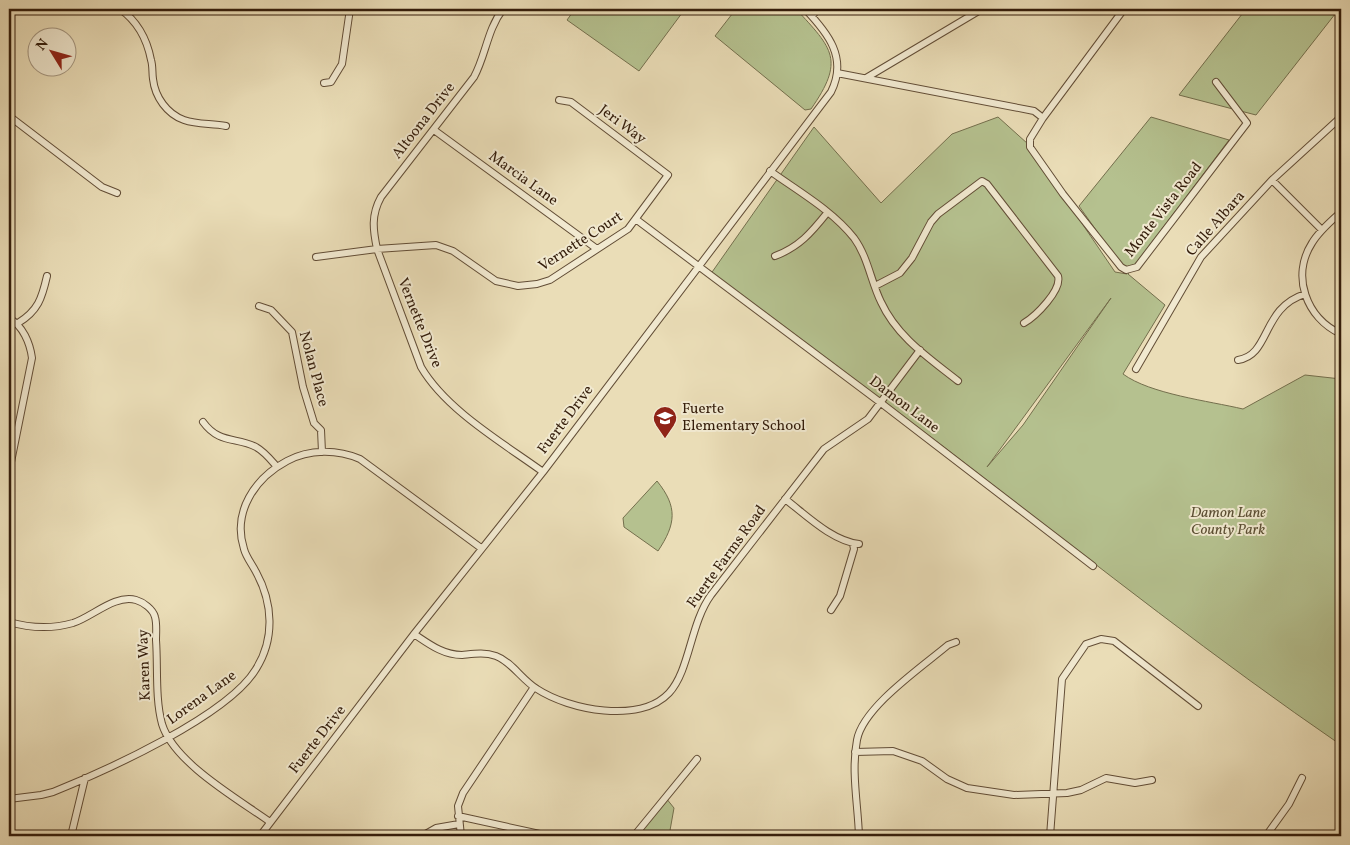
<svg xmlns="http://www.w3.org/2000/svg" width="1350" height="845" font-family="Vollkorn,serif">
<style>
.green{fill:#b5c18f;stroke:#746f4d;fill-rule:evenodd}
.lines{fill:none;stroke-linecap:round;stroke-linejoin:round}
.minor-casing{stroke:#624d36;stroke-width:8}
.minor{stroke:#f1e9d0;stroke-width:6}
.labels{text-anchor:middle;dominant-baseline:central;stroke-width:4;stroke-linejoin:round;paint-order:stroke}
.street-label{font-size:15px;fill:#341d0b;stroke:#f1e9d0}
.poi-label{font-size:15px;fill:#341d0b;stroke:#f1e9d0;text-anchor:start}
.park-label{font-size:15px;font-style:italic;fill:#5b4e33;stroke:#f1e9d0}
</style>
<rect width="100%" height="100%" fill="#eaddb7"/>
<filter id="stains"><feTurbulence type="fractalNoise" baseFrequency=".004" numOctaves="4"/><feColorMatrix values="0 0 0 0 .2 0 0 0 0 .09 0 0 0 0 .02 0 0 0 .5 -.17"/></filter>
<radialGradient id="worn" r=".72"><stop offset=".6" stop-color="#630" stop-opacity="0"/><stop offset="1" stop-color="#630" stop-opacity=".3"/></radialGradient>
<path class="green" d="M575 9H685L639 71 567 20Z
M736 9H796C833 49 845 60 811 109L805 110 715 36Z
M1246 9H1339L1256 115 1179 95Z
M998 117 1028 144 1115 272 1127 274 1079 206 1151 117 1229 140 1128 274 1165 305 1123 374C1150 394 1209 401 1243 409L1305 375 1341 379V745C1217 660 1099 567 980 475 892 406 800 342 710 275L814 127 881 203 952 134ZM1111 298 1023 425 987 467Z
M657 481C678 507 676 524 658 551L624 527 623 518Z
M666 798 674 808 669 836H634Z"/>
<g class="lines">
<g class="minor-casing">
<path id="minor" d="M120 9C137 21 147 39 151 60 153 66 152 73 153 79 155 97 167 114 184 120 198 125 212 123 226 126
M503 9C487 30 486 55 474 77L381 197C371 215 373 230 377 249L421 367C446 410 503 443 543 472
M812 16 818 9
M837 73 1034 111 1043 118 1030 139V147L1063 194 1121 267 1126 270 1137 267 1247 123 1216 82
M866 78 982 9
M324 83 331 82 342 64 350 9
M9 116 102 187 117 193
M1043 118 1124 9
M434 130 597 249
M770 171C798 191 833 211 854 238 868 257 871 282 881 302 897 337 929 358 958 381
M1272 180 1322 230
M1341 212C1331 221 1319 231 1312 243 1291 276 1306 318 1341 334
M637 220 881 403 1093 566
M775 256C799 247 811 233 827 213
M316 257 377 249 436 245 453 251 496 281 518 286 537 284 550 280 628 229 668 175 571 102 559 100
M875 286 900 273 912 258 931 222 938 214 982 181 987 184 1058 276C1062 290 1036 316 1024 323
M259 306 271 310 292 332 303 387 314 423 321 430 322 452
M9 318C23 326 30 343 32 358L9 472
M18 323C38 311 42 298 47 276
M1238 360C1271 355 1261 308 1305 294
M1136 369 1201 257 1272 180 1341 117
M203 422C219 444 236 437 256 447 265 452 271 460 277 467
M785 499C806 515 832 541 859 544
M831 610 840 596 854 549 853 544
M9 622C30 628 52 629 73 623 92 617 115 594 136 600 143 602 153 609 155 617 157 624 156 633 156 640 158 667 155 698 162 724 174 763 238 799 270 822
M414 634C429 644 443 655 462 655 473 654 484 652 496 656 512 662 522 680 537 689 569 710 640 724 669 693 690 670 690 624 711 595L824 449 868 419 920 350
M855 752 893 751 922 761 947 779 967 788 1014 795 1067 793 1081 790 1106 778 1135 783 1152 780
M9 799 41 795 53 792C105 771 228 716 256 669 275 639 273 603 256 572 252 564 246 557 244 549 232 512 255 478 287 461 309 449 337 449 360 459L481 548
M458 816 549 836
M71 836 85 778
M260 836 414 634 543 472 831 92C848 58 828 33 805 9
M422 836 436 828 459 824
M461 836 458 806 463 793 534 687
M634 836 697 759
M859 836C858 805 851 771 857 740 863 707 922 667 948 645L956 642
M1050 836 1062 679 1086 644 1101 639 1114 641 1198 706
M1266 836 1289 804 1302 778"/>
</g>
<use href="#minor" class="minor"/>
</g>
<defs>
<g id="school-pin" transform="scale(1.25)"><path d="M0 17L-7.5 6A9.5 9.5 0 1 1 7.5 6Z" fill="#8f2418" stroke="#f1e9d0"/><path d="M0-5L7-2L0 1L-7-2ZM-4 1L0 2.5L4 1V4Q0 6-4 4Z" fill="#fff"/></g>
</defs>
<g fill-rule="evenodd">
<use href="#school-pin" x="665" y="418"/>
</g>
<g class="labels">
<g class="street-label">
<text transform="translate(424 121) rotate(-52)">Altoona Drive</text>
<text transform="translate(622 125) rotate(37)">Jeri Way</text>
<text transform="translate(523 179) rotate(36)">Marcia Lane</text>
<text transform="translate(1164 210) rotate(-52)">Monte Vista Road</text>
<text transform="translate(1216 224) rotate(-49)">Calle Albara</text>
<text transform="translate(581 242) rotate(-33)">Vernette Court</text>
<text transform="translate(419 323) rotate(68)">Vernette Drive</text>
<text transform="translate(313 369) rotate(75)">Nolan Place</text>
<text transform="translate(904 405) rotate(37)">Damon Lane</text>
<text transform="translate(566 420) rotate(-53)">Fuerte Drive</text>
<text transform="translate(727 557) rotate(-54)">Fuerte Farms Road</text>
<text transform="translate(145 665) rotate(-92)">Karen Way</text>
<text transform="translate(202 698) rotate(-36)">Lorena Lane</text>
<text transform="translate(318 740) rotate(-52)">Fuerte Drive</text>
</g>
<g class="poi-label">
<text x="682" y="409">Fuerte<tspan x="682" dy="17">Elementary School</tspan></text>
</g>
<g class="park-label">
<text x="1228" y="513">Damon Lane<tspan x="1228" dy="17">County Park</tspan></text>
</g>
</g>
<rect width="1350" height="845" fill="none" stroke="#eaddb7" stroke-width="30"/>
<rect x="10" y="10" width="1330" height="825" fill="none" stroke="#341d0b" stroke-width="2.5"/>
<rect x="15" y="15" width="1320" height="815" fill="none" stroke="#341d0b"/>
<g transform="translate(52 52) rotate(307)"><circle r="24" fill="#f1e9d0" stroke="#a59781"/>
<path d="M0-4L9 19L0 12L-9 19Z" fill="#8f2418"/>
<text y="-8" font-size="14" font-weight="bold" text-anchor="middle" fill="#341d0b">N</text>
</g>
<rect width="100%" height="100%" filter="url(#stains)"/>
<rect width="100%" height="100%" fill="url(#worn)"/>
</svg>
